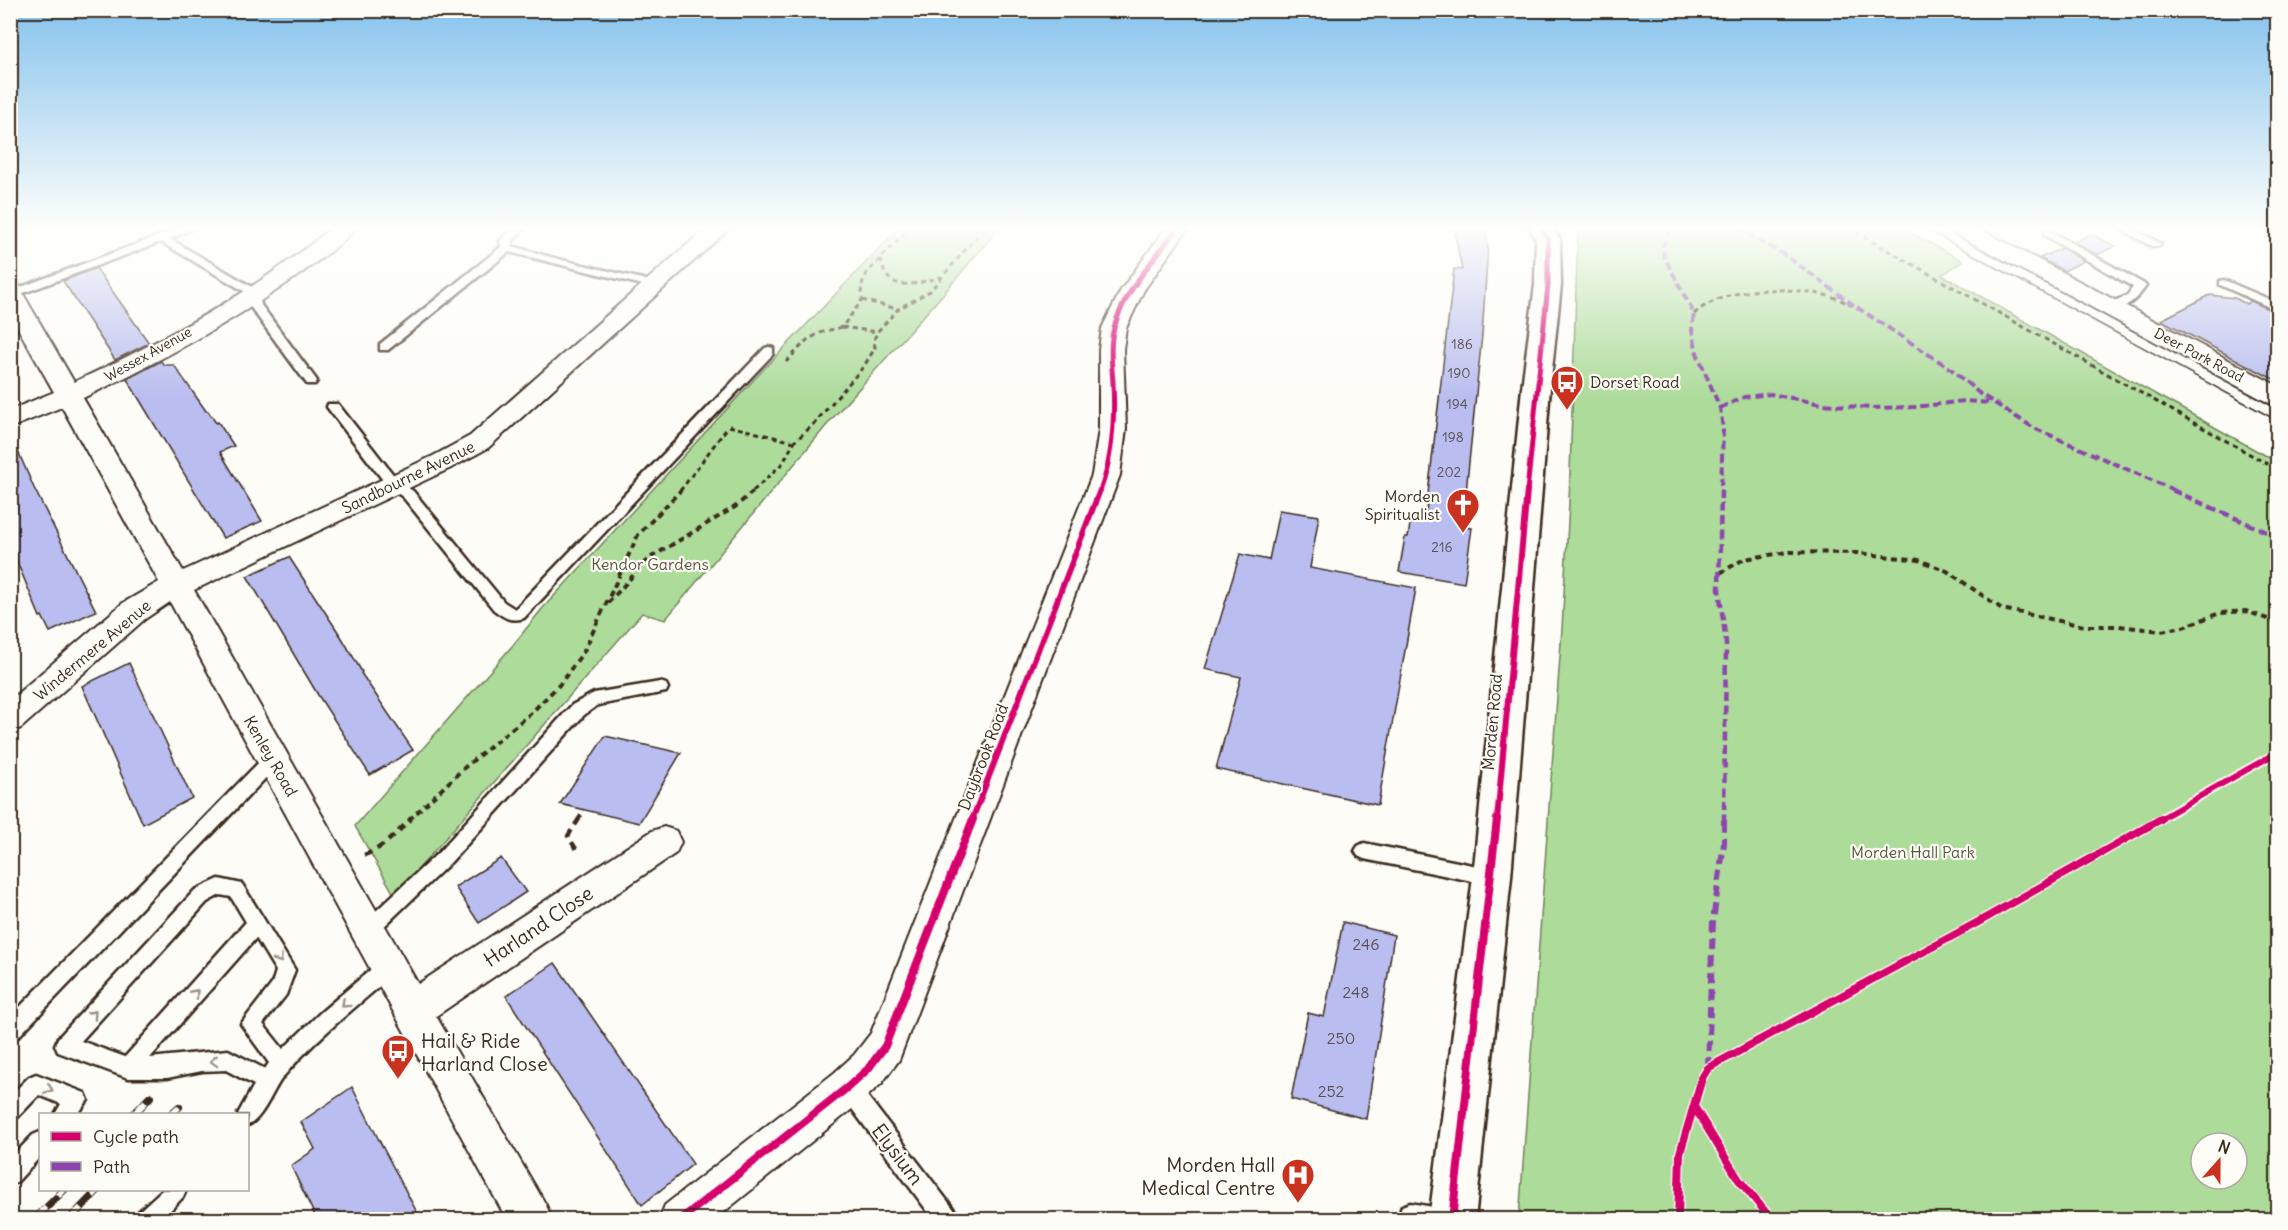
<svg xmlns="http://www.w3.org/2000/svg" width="2288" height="1230" font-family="Delius,sans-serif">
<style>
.green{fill:#acdb9a;stroke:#74825c;stroke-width:1.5;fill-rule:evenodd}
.building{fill:#b9bdef;stroke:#3b2a1e;stroke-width:1.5}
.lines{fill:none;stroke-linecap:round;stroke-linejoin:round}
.service-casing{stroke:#3b2a1e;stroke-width:5}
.minor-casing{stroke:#3b2a1e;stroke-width:4}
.trunk-casing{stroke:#3b2a1e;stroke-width:5}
.path-far2{stroke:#3b2a1e;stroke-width:3;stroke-dasharray:5 4;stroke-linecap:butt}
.path-far1{stroke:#3b2a1e;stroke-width:4;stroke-dasharray:6 4.5;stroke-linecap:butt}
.path{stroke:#3b2a1e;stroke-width:4.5;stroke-dasharray:8 6;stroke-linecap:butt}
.service{fill:#fdfcf7;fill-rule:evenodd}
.minor{fill:#fdfcf7;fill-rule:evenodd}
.trunk{fill:#fdfcf7;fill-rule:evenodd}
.tram{stroke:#3b2a1e;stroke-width:1.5}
.rail-casing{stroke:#3b2a1e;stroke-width:8}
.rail{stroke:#fdfcf7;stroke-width:6;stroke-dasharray:17;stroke-linecap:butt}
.quiet-far2{stroke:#8e44ad;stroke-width:4;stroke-dasharray:8 4;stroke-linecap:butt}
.quiet-far1{stroke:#8e44ad;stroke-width:4.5;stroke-dasharray:9 4.5;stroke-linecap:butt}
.quiet{stroke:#8e44ad;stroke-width:6;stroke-dasharray:11 6;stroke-linecap:butt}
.cycleway-far2-casing{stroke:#fdfcf7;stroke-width:8}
.cycleway-far1-casing{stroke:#fdfcf7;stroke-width:10}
.cycleway-casing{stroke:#fdfcf7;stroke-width:11}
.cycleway-far2{stroke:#d6006c;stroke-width:5}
.cycleway-far1{stroke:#d6006c;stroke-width:6}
.cycleway{stroke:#d6006c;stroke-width:8}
.oneway{stroke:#9c938a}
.labels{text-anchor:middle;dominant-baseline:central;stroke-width:4.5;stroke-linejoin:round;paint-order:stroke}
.number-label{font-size:14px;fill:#5a4f52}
.far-street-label{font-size:14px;fill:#3b2a1e;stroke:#fdfcf7}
.poi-label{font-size:16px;fill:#3b2a1e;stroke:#fdfcf7;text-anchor:start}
.street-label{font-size:16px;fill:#3b2a1e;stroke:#fdfcf7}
.park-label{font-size:16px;fill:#57563d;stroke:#fdfcf7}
.near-number-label{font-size:16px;fill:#5a4f52}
.near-street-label{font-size:20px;fill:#3b2a1e;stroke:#fdfcf7}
.near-poi-label{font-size:20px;fill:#3b2a1e;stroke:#fdfcf7;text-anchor:start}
</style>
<rect width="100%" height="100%" fill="#fdfcf7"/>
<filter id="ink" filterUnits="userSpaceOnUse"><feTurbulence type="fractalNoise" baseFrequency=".0167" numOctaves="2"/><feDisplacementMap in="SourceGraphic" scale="12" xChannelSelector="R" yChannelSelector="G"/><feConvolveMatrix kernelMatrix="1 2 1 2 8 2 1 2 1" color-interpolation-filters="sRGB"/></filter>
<g filter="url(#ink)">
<path class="green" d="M899 228H999L944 293 831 420 665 620 642 613 395 896 355 826 513 645 542 609 762 371Z
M1578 228H1902L1963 261 1942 275 2277 462V1219H1519L1562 629 1569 504ZM2201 1143H2237V1179H2201Z"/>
<path class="building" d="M1454 228H1484L1488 246 1482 335 1467 482 1464 527 1472 528 1464 583 1399 572 1405 537H1408L1411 518 1425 520 1454 269 1462 270Z
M2090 234 2115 246 2097 255 2074 242Z
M2062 248 2084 261 2064 271 2040 258Z
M96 268 149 343 115 360 63 281Z
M2210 295 2235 298 2246 304 2251 301 2277 313V381L2161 320Z
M161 361 164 365H174L206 411H208L216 423 218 422 234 446 220 452 262 521 223 538 127 379Z
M10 433 34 488 96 611 50 632 42 616 40 617 10 545Z
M1279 510 1319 516 1310 568 1416 588 1378 805 1216 769 1241 677 1205 669 1240 554 1269 560Z
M289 557 342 638 362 672 361 673 413 750 370 775 318 695 247 576Z
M129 663 192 798 143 824 82 686Z
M605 736 681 753 639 823 560 804Z
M501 858 526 892 479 923 455 887Z
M1343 922 1394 935 1366 1119 1291 1099 1308 1013 1324 1017Z
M555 963 693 1164 642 1205 506 996Z
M352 1087 380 1142 421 1220H317L291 1166 315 1149 301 1122Z"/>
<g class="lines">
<g class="service-casing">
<path id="service" d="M180 228H194L170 239 259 291 261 305 315 378 317 381 315 384H307L249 305V294L161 242 10 298V291Z
M513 228H524L512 242V246L554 258 659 283 661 285 655 288 509 252 388 350H380V344L501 247 500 241Z
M2119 228H2132L2161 244 2159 246H2151Z
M2048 230 2144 284 2146 286C2137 299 2123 312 2106 310V304L2127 296 2133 287 2044 235V231Z
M2224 280 2278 303V311L2220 285V281Z
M769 347 773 348V354L524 618C510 622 505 618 494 610L403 497 389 488 327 407 328 404H338L399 482 413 491 504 602 515 609 765 348Z
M660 682 666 684 668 688 666 692 598 705 584 715 451 862 374 936 368 938 362 936 359 930 362 924 439 852 572 705 594 693Z
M274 751 280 753 282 758 280 763 17 1038 10 1040V1017L268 753Z
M1364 843 1492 869 1498 871 1501 877 1498 883 1492 885 1364 859 1358 856 1355 851 1358 846Z
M219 879 242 884 295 970 286 995 263 1024 283 1049 320 1013 382 960 389 957 396 960 398 966 396 972C357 1006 316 1038 283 1077 272 1091 263 1119 248 1125V1114H238L254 1085 226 1070 202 1071 167 1078H128L58 1052 55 1045 58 1038 195 890ZM220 895 231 897 246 922 125 1057 81 1041 207 902ZM256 938 276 971 272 984 241 1024 269 1063 265 1069 228 1050 150 1058Z
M36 1074 85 1093 88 1100 78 1114H55L61 1104 39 1095 17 1118 10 1121V1096L29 1077Z
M848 1077 855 1080 956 1212 958 1220H934L841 1094 838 1087 841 1080Z
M40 1132V1157L17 1182 10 1185V1159L33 1135Z
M162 1190H186L183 1197 161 1220H136L138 1212Z
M1410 1203 1456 1211 1459 1219 1398 1220 1402 1206Z"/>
</g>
<g class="minor-casing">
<path id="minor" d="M331 228H355C344 243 325 255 310 267 240 318 161 361 83 398L183 571 433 456 470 436 706 228H730L488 448 451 468 194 590 418 984 652 831 664 827 676 831 681 842 676 853 436 1016 546 1205 552 1220H507L170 602 145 619 21 728 10 732V700L123 603 159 582 62 407 10 428V410L54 392 10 314V285L18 287 22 292 74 382C164 340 255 292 331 228Z
M1166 228H1188L1144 290 1126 328 1123 349 1126 429 1120 475 899 1060 882 1083 862 1101 714 1220H659L665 1205 834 1073 854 1055 871 1033 1092 475 1099 429V349L1102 328 1121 290Z
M1951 228H1978L2278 386V405L2269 403 1954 233Z"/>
</g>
<g class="trunk-casing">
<path id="trunk" d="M1529 228H1553L1560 239 1561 285 1550 388 1511 877 1475 1220H1429L1473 877 1522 388 1535 285 1536 239Z"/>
</g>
<path class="path-far2" d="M1848 228 2278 470
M881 259C886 295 915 284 941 277
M862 300 898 309
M1694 314C1727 285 1788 286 1829 296 1838 298 1846 303 1855 306
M842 327 877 332
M786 362 807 340 822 332 842 327 862 300 861 286 867 273 909 228
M729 426 794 442
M680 491 727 428
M753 491 783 463 794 442 813 425 864 366 875 348 874 340 877 332 898 309 930 291 984 228"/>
<path class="path-far1" d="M1720 573 1744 559 1788 552 1857 553 1919 560 1947 571 2002 609 2084 626H2119L2161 631 2183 627 2220 613 2246 611 2278 623
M608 603 648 559 735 507 755 490
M409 820 465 767 531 713 560 684 584 651 638 535 681 490
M578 820 582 814"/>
<path class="path" d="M576 849 568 836 579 819
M364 855C383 849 397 832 411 819"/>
<use href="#service" class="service"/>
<use href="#minor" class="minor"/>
<use href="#trunk" class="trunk"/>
<path class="tram" d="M1924 228 2278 421"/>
<g class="rail-casing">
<path id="rail" d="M134 1114 150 1097
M171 1114 179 1107
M34 1220 64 1190
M69 1220 98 1190"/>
</g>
<use href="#rail" class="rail"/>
<path class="quiet-far2" d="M1671 228 1663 246 1664 256 1694 314 1692 330 1697 353 1720 408 1723 428 1721 491
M1737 228 1785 255 1855 306 1951 369 1980 394 2034 428 2176 491
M1720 408 1744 397 1771 394 1822 404 1871 408 1915 407 1964 401 1992 403"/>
<path class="quiet-far1" d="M1721 490 1719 590 1726 642 1724 820
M2172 490 2278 537"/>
<path class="quiet" d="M1708 1068 1713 921 1724 843V819"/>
<g class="cycleway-far2-casing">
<path id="cycleway-far2" d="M1100 491C1113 457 1115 420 1113 383 1112 365 1109 346 1114 328 1124 291 1155 259 1177 228
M1527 491 1548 285V239L1541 228"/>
</g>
<g class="cycleway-far1-casing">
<path id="cycleway-far1" d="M972 820 1100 490
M1497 820 1527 490
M2158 820 2278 752"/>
</g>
<g class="cycleway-casing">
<path id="cycleway" d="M1695 1108 1739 1180 1772 1220
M680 1220 848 1087 868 1069 885 1046 973 819
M1452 1220 1497 819
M1678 1220 1680 1153 1702 1078 1708 1068 1982 920 2161 819"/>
</g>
<use href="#cycleway-far2" class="cycleway-far2"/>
<use href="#cycleway-far1" class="cycleway-far1"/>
<use href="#cycleway" class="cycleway"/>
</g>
<defs><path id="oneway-chevron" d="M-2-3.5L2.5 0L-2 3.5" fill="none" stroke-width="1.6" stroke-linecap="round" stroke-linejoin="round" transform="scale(1.5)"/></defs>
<g class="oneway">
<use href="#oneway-chevron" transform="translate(279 959) rotate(57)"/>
<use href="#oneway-chevron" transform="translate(195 993) rotate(-48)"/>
<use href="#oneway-chevron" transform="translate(345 1004) rotate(138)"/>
<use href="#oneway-chevron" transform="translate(93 1014) rotate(-48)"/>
<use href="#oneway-chevron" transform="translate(214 1061) rotate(178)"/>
<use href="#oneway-chevron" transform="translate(49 1089) rotate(21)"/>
</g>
</g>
<linearGradient id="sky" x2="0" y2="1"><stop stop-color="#85c2ed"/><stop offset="0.57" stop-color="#fefefb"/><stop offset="1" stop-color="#fefefb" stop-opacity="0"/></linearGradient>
<rect width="2288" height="400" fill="url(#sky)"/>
<defs>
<g id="bus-pin" transform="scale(1.725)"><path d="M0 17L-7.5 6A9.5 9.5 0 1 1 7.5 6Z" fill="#c8321e" stroke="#fdfcf7"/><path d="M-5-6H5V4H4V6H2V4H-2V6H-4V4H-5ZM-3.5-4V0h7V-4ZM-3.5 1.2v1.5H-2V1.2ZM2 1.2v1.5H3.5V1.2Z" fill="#fff"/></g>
<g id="church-pin" transform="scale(1.725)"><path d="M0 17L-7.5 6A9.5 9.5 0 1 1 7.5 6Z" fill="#c8321e" stroke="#fdfcf7"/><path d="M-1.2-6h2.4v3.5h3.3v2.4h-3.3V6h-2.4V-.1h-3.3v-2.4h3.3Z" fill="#fff"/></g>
<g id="hospital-pin" transform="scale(1.725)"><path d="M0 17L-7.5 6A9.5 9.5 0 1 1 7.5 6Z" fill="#c8321e" stroke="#fdfcf7"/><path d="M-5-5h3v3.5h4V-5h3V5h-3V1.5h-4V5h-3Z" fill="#fff"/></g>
</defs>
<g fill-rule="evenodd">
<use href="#bus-pin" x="1567" y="382"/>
<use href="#church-pin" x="1463" y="505"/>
<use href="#bus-pin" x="398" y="1051"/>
<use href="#hospital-pin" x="1298" y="1175"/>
</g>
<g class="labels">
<g class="number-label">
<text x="1462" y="344">186</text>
<text x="1459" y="373">190</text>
<text x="1457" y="404">194</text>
<text x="1453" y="437">198</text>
<text x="1449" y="472">202</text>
<text x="1442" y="547">216</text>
</g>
<g class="far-street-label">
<text transform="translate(148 354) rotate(-29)">Wessex Avenue</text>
<text transform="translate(2199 355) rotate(28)">Deer Park Road</text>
</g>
<g class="poi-label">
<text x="1590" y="382">Dorset Road</text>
<text x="1440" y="496" text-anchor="end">Morden<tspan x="1440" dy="18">Spiritualist</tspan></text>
</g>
<g class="street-label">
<text transform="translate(408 477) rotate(-26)">Sandbourne Avenue</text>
<text transform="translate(92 650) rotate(-40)">Windermere Avenue</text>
<text transform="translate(1492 722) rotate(-85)">Morden Road</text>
<text transform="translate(271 756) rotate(60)">Kenley Road</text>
<text transform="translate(983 757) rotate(-69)">Daybrook Road</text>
</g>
<g class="park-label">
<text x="650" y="564">Kendor Gardens</text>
<text x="1913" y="852">Morden Hall Park</text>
</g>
<g class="near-number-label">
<text x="1366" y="944">246</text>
<text x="1356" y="992">248</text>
<text x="1341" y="1038">250</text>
<text x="1331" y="1091">252</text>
</g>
<g class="near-street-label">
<text transform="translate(538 926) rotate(-34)">Harland Close</text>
<text transform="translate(898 1154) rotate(53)">Elysium</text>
</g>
<g class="near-poi-label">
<text x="421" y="1040">Hail &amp; Ride<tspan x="421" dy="23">Harland Close</tspan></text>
<text x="1275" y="1164" text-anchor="end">Morden Hall<tspan x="1275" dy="23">Medical Centre</tspan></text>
</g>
</g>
<rect width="2288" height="1230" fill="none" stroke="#fdfcf7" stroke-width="36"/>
<rect x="18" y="18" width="2252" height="1194" fill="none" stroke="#3b2a1e" stroke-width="2" filter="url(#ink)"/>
<rect x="39" y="1113" width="210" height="78" fill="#fdfcf7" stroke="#afa8a0" stroke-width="1.5"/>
<rect x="51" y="1132" width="30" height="9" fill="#d6006c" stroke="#afa8a0" stroke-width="1.5"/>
<text x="93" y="1143" font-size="18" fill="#3b2a1e">Cycle path</text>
<rect x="51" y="1162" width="30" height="9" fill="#8e44ad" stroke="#afa8a0" stroke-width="1.5"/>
<text x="93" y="1173" font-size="18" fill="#3b2a1e">Path</text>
<g transform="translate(2219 1161) rotate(21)"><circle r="28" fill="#fdfcf7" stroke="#afa8a0" stroke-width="1.5"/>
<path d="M0-4.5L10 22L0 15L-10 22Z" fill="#c8321e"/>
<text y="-9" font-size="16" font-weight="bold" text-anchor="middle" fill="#3b2a1e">N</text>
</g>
</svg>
